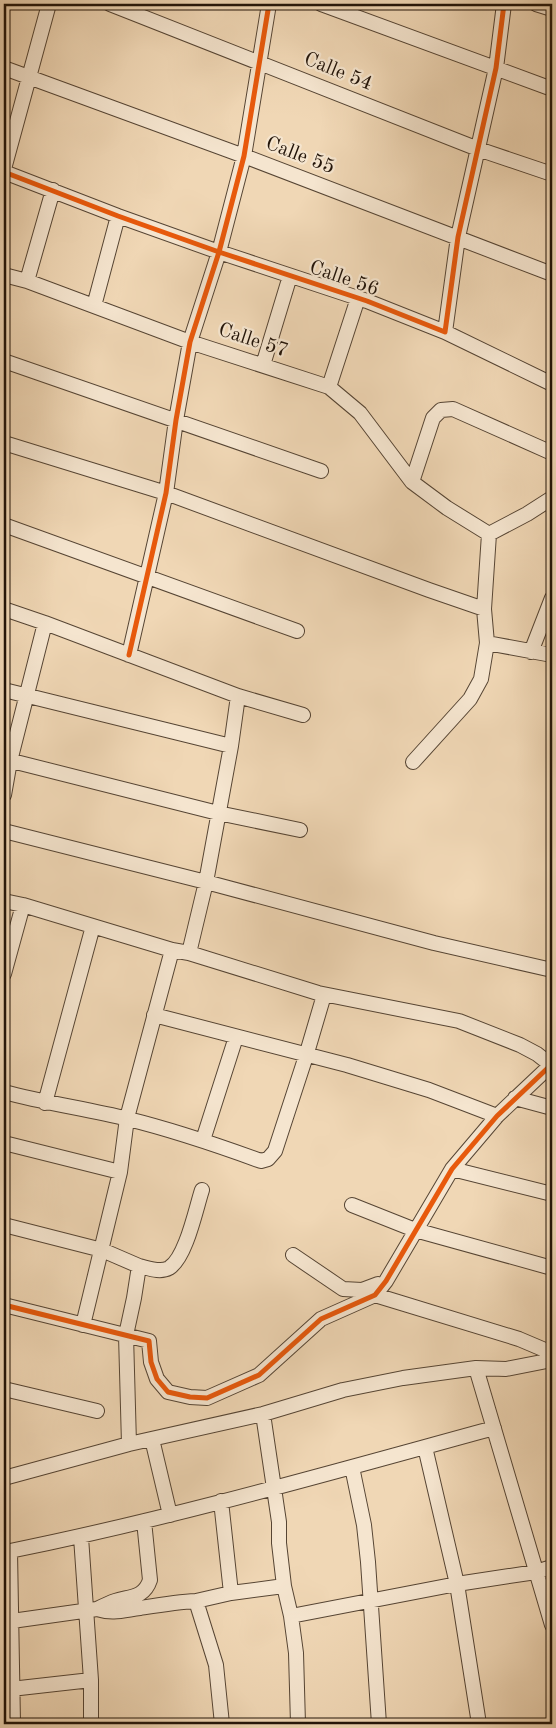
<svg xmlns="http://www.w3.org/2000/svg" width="556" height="1728" font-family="'Old Standard TT',serif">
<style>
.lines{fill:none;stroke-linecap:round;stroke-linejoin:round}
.minor-casing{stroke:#564534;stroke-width:16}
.minor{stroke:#f5e5cf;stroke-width:14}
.cycleway-casing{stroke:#f5e5cf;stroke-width:8}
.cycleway{stroke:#e8590c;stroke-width:5}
.labels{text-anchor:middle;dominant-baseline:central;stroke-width:4.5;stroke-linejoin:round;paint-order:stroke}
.street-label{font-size:20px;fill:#221409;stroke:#f5e5cf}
</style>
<rect width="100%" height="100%" fill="#f0d7b5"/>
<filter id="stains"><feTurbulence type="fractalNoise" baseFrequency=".004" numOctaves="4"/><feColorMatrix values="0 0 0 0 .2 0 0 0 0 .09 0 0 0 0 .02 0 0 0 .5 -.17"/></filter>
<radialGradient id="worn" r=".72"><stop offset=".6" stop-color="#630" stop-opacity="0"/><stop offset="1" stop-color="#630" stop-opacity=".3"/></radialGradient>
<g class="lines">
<g class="minor-casing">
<path id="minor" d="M110 4 478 149 552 174
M321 4 552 89
M536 4 552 9
M4 68 244 156 552 274
M4 169 49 4
M4 172 118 216 219 252 367 301 445 332 458 237 496 68 504 4
M4 275 27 281 190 342 329 387 360 413 412 482 447 508 489 534 484 609 487 643 552 655
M27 281 53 190
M94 306 118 216
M445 332 552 384
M4 361 321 471
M263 365 290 276
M329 387 358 298
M4 443 166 493 429 590 484 609
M412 482 433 418 441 410 453 409 552 453
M4 525 297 631
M489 534 527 514 552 498
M4 609 45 623 238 696 231 746 206 882 189 953
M531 652 552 598
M129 655 166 493 176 420 190 342 219 252 244 156 269 4
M4 690 231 746
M238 696 303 715
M4 759 218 813 300 830
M413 762 470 699 481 679 487 643
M4 795 10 761 45 623
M4 831 206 882 434 943 552 970
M4 901 23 905 172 950 189 953 318 993 459 1021 520 1045 537 1054 551 1065
M4 974 23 905
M154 1015 347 1065 429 1090 497 1116
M4 1092C45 1103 87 1109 128 1119 173 1130 217 1145 261 1161L268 1159 275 1151 306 1056 324 995
M515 1098 552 1108
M45 1103 93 926
M203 1140 236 1037
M4 1143 120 1172
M452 1169 552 1194
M352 1205 415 1230 552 1268
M4 1225 102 1250 139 1266 134 1298 126 1335 129 1444
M293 1255 343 1289 362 1290 378 1284
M139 1266C148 1268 160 1273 169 1268 186 1258 196 1208 202 1190
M375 1295 519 1339 552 1353
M4 1305 149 1341 151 1362 157 1379 168 1392 190 1397 207 1398 259 1375 321 1319 375 1295 386 1281 452 1169 497 1116 552 1064
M83 1325 120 1172 127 1118 172 950
M476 1368 552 1625
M4 1389 97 1411
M263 1414 279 1522V1543L284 1586 291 1616 296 1653 298 1724
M152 1439 170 1515
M425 1447 457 1584 479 1724
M352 1467 364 1525 368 1562 379 1724
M4 1478 129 1444 263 1414 343 1390 403 1378 476 1368 506 1369 552 1360
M221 1501 231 1593
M81 1537 91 1680V1724
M10 1551C173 1518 333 1472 494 1428
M4 1552 10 1551 13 1724
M196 1601 231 1593 284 1586
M97 1609C103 1606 109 1603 115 1601 131 1596 144 1598 150 1580L144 1521
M291 1616 457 1584 536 1572 552 1567
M12 1621 97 1609C113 1614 124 1610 140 1608 159 1605 177 1602 196 1601L216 1665 222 1724
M11 1689 91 1680"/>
</g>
<use href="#minor" class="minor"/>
<g class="cycleway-casing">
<path id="cycleway" d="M4 172 118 216 219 252 367 301 445 332 458 237 496 68 504 4
M129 655 166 493 176 420 190 342 219 252 244 156 269 4
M4 1305 149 1341 151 1362 157 1379 168 1392 190 1397 207 1398 259 1375 321 1319 375 1295 386 1281 452 1169 497 1116 552 1064"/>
</g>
<use href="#cycleway" class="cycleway"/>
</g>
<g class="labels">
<g class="street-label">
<text transform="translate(338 72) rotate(22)">Calle 54</text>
<text transform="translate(300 156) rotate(21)">Calle 55</text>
<text transform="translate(344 279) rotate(19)">Calle 56</text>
<text transform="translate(253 341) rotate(18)">Calle 57</text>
</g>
</g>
<rect width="556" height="1728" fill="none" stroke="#f0d7b5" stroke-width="20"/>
<rect x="5" y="5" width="546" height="1718" fill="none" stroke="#221409" stroke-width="2.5"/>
<rect x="10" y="10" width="536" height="1708" fill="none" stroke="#221409"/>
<rect width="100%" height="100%" filter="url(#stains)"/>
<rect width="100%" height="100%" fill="url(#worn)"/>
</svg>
